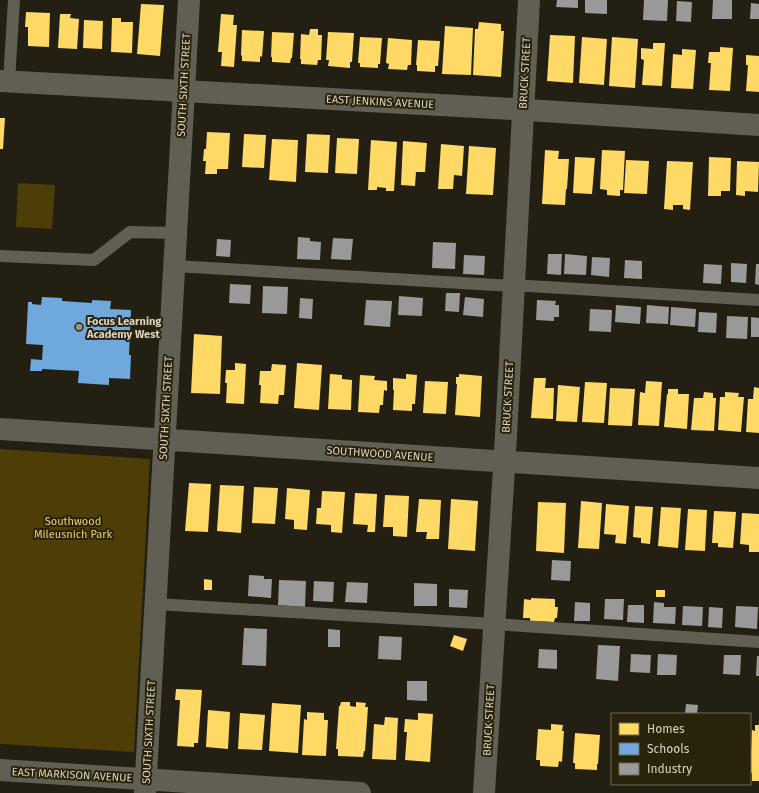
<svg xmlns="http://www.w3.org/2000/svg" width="759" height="793" font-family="'Fira Sans',sans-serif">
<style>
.green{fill:#4d3e07}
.homes{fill:#ffd966}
.schools{fill:#6fa8dc}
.industry{fill:#999}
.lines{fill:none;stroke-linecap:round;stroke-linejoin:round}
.lane{stroke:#615e54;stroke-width:12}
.street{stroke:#615e54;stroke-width:22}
.poi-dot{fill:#989486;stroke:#2a230b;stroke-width:1.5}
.labels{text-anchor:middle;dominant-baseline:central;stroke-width:4;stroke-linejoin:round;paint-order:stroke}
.street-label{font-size:11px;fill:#d7d3c5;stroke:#2a230b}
.poi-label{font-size:11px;font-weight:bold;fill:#d7d3c5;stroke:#2a230b;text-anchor:start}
.park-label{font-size:11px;fill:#edd171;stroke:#2a230b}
</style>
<rect width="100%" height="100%" fill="#231f12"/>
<path class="green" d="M18 183 55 185 52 229 16 227Z
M0 449 150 459 134 752 0 744Z"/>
<path class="homes" d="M141 4 164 5 160 56 137 54Z
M26 12 50 13 49 47 28 46V27H25Z
M60 14H71L70 18 79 19 77 49 58 48Z
M221 14 234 15 233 25H237L234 67 221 66 222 52H218Z
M112 18H121V22H133L132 53 111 52Z
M84 20 103 21 102 49 83 48Z
M479 22 501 24V31H504L501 77 473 75 475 29H478Z
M445 26 473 28 471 75 442 74Z
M310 29H318V35H322L321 60H318L317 65 301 64V59H300L301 34 309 35Z
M242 30 264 31 262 57 260 56V62L242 61V56L241 55Z
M272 32 294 33 292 58H291L290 63 272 62V57H271Z
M328 32 354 33 352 62H350V68L328 66 329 60H326Z
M550 35 575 36 573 83 547 81Z
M360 37 382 38 380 64H378V68L360 67V63H358Z
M582 37 607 39 604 85 579 83Z
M612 37 638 39 635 88 609 86Z
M388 38 412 40 411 65H408L407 70 388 69 389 64 386 63Z
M418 40 440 41 438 66H435V72L417 71V65H416Z
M653 43H665L662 86 642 85 644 60 641 59V48L653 49Z
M720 47 733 48 730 91 709 90 711 63H708L709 52H720Z
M682 49 696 50 693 89 671 88 673 54 682 55Z
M746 55 759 56V92L746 91 748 65H746Z
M0 118H5L3 149H0Z
M207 132 230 133 228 169H217V174H205L206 161H203L204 149H206Z
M244 134 266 135 264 168 242 167Z
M307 134 330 135 328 173 305 172Z
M337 138 359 139 357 174 335 173Z
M272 139 298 140 296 182 269 180Z
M371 140 397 142 394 191H386V188L377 187V190H368Z
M403 141 427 143 425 172H416L415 186 401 185Z
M441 144 464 146 462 176 454 175 453 189H438Z
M469 146 496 148 493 195 466 194Z
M545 150 559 151 558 159H569L567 189H566L565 205 542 204Z
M602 150 625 151 623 190H620V196L607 195V190L600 189Z
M575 157 595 158 592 194 573 193Z
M709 157 731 158 730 191H721V196H708Z
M626 160 649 161 647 194 624 193Z
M667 161 693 162 690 210 683 209V205H673V210L664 209Z
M737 161 759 162 758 192 745 191V196L736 195Z
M194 334 222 336 220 394 191 393Z
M235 363 246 364 244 404 226 403 227 383H225L226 370H235Z
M297 363 322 365 319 410 294 408Z
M272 364 286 365 284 395H279L278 404 260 403 261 385H259L260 371H271Z
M330 374 342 375V379L352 380 351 410 328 409Z
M406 374 417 375 415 404H412V411L393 410 394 390H393V378L406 379Z
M459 374 482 376 480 417 455 415 457 384H456V377H459Z
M360 375 375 376 374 380 387 381V391L384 390 383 405H380L379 413 358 412Z
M534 378H546L545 388H554L553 419 531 418Z
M425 381 448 382 446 414 423 413Z
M646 381 662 382 659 426 638 425 640 392 645 393Z
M585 382 607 383 604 423 582 422Z
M558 385 580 387 577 422 556 421Z
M754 387 759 388V433L746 432 748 399H753Z
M610 388 635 389 632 426 608 425Z
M668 389H678V394H689L687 429 664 427 667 394H668Z
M704 392 713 393V398H716L714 431 691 430 694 398H703Z
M725 392 739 393 738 397H744L741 432 718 430 720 397H725Z
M189 483 211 484 208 532 185 531Z
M220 485 244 486 241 533 217 531Z
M254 487 278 488 275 524 252 523Z
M287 488 310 490 307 530 294 529V520L285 519Z
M322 491 345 492 342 533 331 532V525L316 524 317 508H321Z
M355 493 377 494 375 532H367L368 525 353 524Z
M385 495 409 496 407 537 393 536V527H383Z
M419 499 441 500 439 539H426L427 532H416Z
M451 499 478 501 475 551 448 549Z
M581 501 602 503 599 549 578 548Z
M538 502 566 503 564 553 536 551Z
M606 504 629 506 626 544 615 543 616 535 604 534Z
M635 506 653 507 650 544 641 543V538L633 537Z
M661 507 681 508 678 548 658 546Z
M688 509 707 510 705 551 685 550Z
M714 511 736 512 733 548 718 547V543H712Z
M742 513 759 514V552H749V545L740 544Z
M204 579 212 580V590H204Z
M656 590H665V597H656Z
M531 598 555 599V607H558L557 618H555L554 622 530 621V618H523L524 599 531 600Z
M454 635 467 639 463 651 450 646Z
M176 689 202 690 198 743H194V747L177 746 180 700H175Z
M341 702H350V706L356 707V702L366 703 365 707H368L365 751H364L363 757 338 756V749H336L339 706H340Z
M272 703 301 705 298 753 269 751Z
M208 710 230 712 228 749 206 747Z
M307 712 324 713V720H328L326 756 302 755 304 719 307 720Z
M240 713 265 715 262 750 238 749Z
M418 713 433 714 430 762 405 760 407 732H404L405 719 418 720Z
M385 717 398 718 396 760 372 759 374 724 384 725Z
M551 724 563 725 562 731H564L562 762 559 761 558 767 540 766V760H536L538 729 551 730Z
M755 725H759V781H752V773H750L752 730 755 731Z
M575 733 600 735 598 764H597V770L575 769V763H573Z"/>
<path class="schools" d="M42 297 62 298V301L92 303V300L111 301 110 309 131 310 129 355H131L130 379 109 378V385L78 383 79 371 42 369V371H30L31 359 42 360 43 345 26 344 28 302H32V304L41 305Z"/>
<path class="industry" d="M557 0H578V8L556 7Z
M585 0H607V14L585 13Z
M644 0H668L667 21 643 20Z
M713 0H732V19H712Z
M677 1 692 2 691 22 676 21Z
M751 3 759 4V19H750Z
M298 237 310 238V241L321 242 320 260 297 259Z
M333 238 353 239 351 260 331 259Z
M217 239 231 240 230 257 216 256Z
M433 242 456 243 455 269 432 268Z
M548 254H562L561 275 547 274Z
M565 254 587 256 586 275 564 274Z
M464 255 485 256 484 275 463 274Z
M592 257 610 258 609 277 591 275Z
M625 260 642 261V279L624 278Z
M731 263 747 264 746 283 731 282Z
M704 264 722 265 721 284 703 283Z
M756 264H759V285L755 284Z
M230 284 251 285 250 304 229 303Z
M263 286 288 287 287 314 262 313Z
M446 293H460L459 312 445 311Z
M399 296 423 298 422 316 398 315Z
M465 297 484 299 483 317 463 315Z
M300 298 313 299 312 319 299 318Z
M366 300 392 301 390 327 364 325Z
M537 300 556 301 555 305H559V317H554V321L536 320Z
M616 305 641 307 640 324 615 322Z
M647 305 669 307 668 324 646 323Z
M671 307 696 309 695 327 670 325Z
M590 309 612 310 611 332 589 331Z
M699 312 717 313 716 333 698 332Z
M727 316 748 317 747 339 726 338Z
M751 317 759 318V337H751Z
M552 560 571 561 570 581 551 580Z
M249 575 264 576V579H272L271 598 248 596Z
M279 580 306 581 305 607 278 605Z
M314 581 334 582 333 602 313 601Z
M347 582 368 583 367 603 345 602Z
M414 583 437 584V606H414Z
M449 589 468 590 467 608 449 607Z
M605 599H624L623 620 604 619Z
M575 602 590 603V621H574Z
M654 602 664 603V607H676L675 624 653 623Z
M628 605H644V623L627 622Z
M683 606 703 607 702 626 682 625Z
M736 606 758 607 757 629 735 627Z
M709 607 723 608 722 628 708 627Z
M244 628 267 629 266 666 242 665Z
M328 629 340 630V647H328Z
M379 636 402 637 401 660 378 659Z
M598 645 620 646 618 681 596 679Z
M539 649 557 650V669L538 668Z
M631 654 651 655 650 673 630 672Z
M658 654 677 655 676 675H657Z
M724 655H741L740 675 723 674Z
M757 656H759V676H756Z
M407 681H427V701L407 700Z
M686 704 698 705 697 714H685Z"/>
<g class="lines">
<path class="lane" d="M9 81 14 0
M0 256 94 260 130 232 175 233
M174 266 495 285 513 286H529L759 300
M156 604 494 624 759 642"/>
<path class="street" d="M0 81 495 108 759 125
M0 429 759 478
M0 770 360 793
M145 793 189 0
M484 793 506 435 529 0"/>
</g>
<circle class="poi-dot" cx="79" cy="327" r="4"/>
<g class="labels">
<g class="street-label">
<text transform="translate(525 73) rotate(-87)">BRUCK STREET</text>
<text transform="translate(184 85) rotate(-87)">SOUTH SIXTH STREET</text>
<text transform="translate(380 102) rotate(3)">EAST JENKINS AVENUE</text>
<text transform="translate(508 397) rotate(-87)">BRUCK STREET</text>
<text transform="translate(166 408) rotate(-87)">SOUTH SIXTH STREET</text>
<text transform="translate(380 454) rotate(4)">SOUTHWOOD AVENUE</text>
<text transform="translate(489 720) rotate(-87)">BRUCK STREET</text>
<text transform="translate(149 732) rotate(-87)">SOUTH SIXTH STREET</text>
<text transform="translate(72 775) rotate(3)">EAST MARKISON AVENUE</text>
</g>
<g class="poi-label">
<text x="87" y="321">Focus Learning<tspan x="87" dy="13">Academy West</tspan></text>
</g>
<g class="park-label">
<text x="73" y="521">Southwood<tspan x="73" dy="13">Mileusnich Park</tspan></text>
</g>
</g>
<rect x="611" y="713" width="140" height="72" fill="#2a230b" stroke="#6f6955"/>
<rect x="619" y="723" width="20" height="12" fill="#ffd966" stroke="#6f6955"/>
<text x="647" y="733" font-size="12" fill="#d7d3c5">Homes</text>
<rect x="619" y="743" width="20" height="12" fill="#6fa8dc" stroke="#6f6955"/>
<text x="647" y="753" font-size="12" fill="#d7d3c5">Schools</text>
<rect x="619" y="763" width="20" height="12" fill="#999999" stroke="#6f6955"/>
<text x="647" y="773" font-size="12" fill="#d7d3c5">Industry</text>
</svg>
